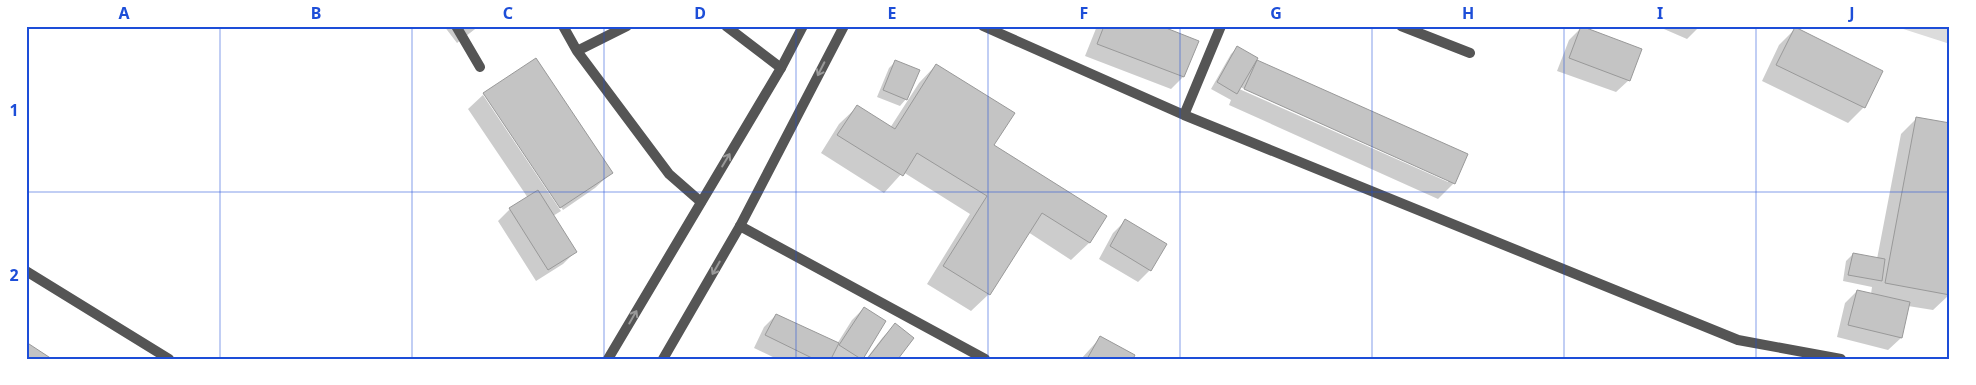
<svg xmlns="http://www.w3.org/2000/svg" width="1976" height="385" font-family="'Noto Sans',sans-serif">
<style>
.green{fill:#dcdcdc}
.shadow{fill:#0003;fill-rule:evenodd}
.building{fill:#c4c4c4;stroke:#999}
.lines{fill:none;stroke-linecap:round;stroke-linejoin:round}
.service{stroke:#555;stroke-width:10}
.minor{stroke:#555;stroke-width:10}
.tertiary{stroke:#555;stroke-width:10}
.oneway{stroke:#999}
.grid{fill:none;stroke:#1d4ed8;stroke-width:1;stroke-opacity:0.55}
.neatline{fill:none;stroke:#1d4ed8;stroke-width:2}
.grid-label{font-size:16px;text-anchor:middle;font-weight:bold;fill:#1d4ed8}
</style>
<rect width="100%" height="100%" fill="#fff"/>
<path class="green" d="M1894 26H1950V44Z"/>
<path class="shadow" d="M444 26H479L457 43Z
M1097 26H1157L1197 42 1183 77 1171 89 1085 56Z
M1657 26H1700L1687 39Z
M1581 28 1629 80 1616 92 1557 71 1569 40Z
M1795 29 1882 72 1863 108 1848 123 1762 81 1779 45Z
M1237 48 1255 60 1466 155 1454 183 1438 199 1229 105 1231 100 1211 89 1231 54ZM1238 86 1448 179V182L1237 88Z
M896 61 906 99 900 106 877 97 889 68Z
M936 65 992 146 1105 217 1089 243 1071 260 1028 232 989 294 971 311 927 284 970 214 903 172 884 193 821 153 839 124 857 107 890 128 919 83Z
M484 94 611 173 595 188 563 210 486 95H483L561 211 553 216 575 252 563 264 536 281 498 221 510 209 528 198 468 109Z
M1917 118 1949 295 1933 310 1908 306 1901 338 1888 350 1837 337 1845 303 1857 291 1871 294 1872 287 1843 281 1846 261 1853 254 1877 259 1901 134Z
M1125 221 1150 270 1138 282 1099 259 1113 233Z
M864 308 861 359H777L754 348 764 327 776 315 837 344 852 320Z
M895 325 896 359H866L883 337Z
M1100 338 1131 359H1081Z"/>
<path class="building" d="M1104 26H1161L1199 41 1184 77 1097 44Z
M1581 26 1642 49 1630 81 1569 58Z
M1795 27 1883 71 1865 108 1776 65Z
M1237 46 1258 58 1237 94 1217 82Z
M536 58 613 173 560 208 483 93Z
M895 60 920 70 907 100 883 90Z
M1257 60 1468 154 1455 184 1244 89Z
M936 64 1015 113 994 145 1107 216 1090 243 1042 213 990 295 943 266 987 196 917 153 903 176 837 135 857 105 895 129Z
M1916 117 1950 123V295L1885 283Z
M538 190 577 252 548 270 509 208Z
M1125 219 1167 244 1151 271 1110 246Z
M1853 253 1885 259 1882 281 1848 275Z
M1857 290 1910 302 1902 338 1848 325Z
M864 307 886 321 863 359H861L839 345Z
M776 314 839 343 831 359H814L765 335Z
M895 323 914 338 898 359H867Z
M1100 336 1135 355 1133 359H1087Z
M26 342 52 359H26Z"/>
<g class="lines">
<path class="service" d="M983 26 1184 115 1738 340 1841 359
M1401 26 1470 53
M1184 115 1221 26
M26 271 169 359"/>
<path class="minor" d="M456 26 480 67
M563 26 577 51 627 26
M726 26 781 68
M577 51 669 174 701 202
M740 226 985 359"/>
<path class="tertiary" d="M608 359 781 68 803 26
M663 359 740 226 844 26"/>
</g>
<defs><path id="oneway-shaft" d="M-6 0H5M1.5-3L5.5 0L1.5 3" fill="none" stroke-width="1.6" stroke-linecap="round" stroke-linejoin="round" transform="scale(1.25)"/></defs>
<g class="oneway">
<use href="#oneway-shaft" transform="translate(821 69) rotate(117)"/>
<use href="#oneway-shaft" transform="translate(726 160) rotate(-59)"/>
<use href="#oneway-shaft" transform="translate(716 268) rotate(120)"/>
<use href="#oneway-shaft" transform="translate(633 317) rotate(-60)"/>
</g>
<path class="grid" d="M220 26V359M412 26V359M604 26V359M796 26V359M988 26V359M1180 26V359M1372 26V359M1564 26V359M1756 26V359M26 192H1950"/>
<rect width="1976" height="385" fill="none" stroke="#ffffff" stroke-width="55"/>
<rect x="28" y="28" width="1920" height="330" class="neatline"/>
<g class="grid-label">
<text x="124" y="19">A</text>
<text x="316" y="19">B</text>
<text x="508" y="19">C</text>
<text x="700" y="19">D</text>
<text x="892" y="19">E</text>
<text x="1084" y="19">F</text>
<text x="1276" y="19">G</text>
<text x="1468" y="19">H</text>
<text x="1660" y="19">I</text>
<text x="1852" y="19">J</text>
<text x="14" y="116">1</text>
<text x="14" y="281">2</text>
</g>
</svg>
